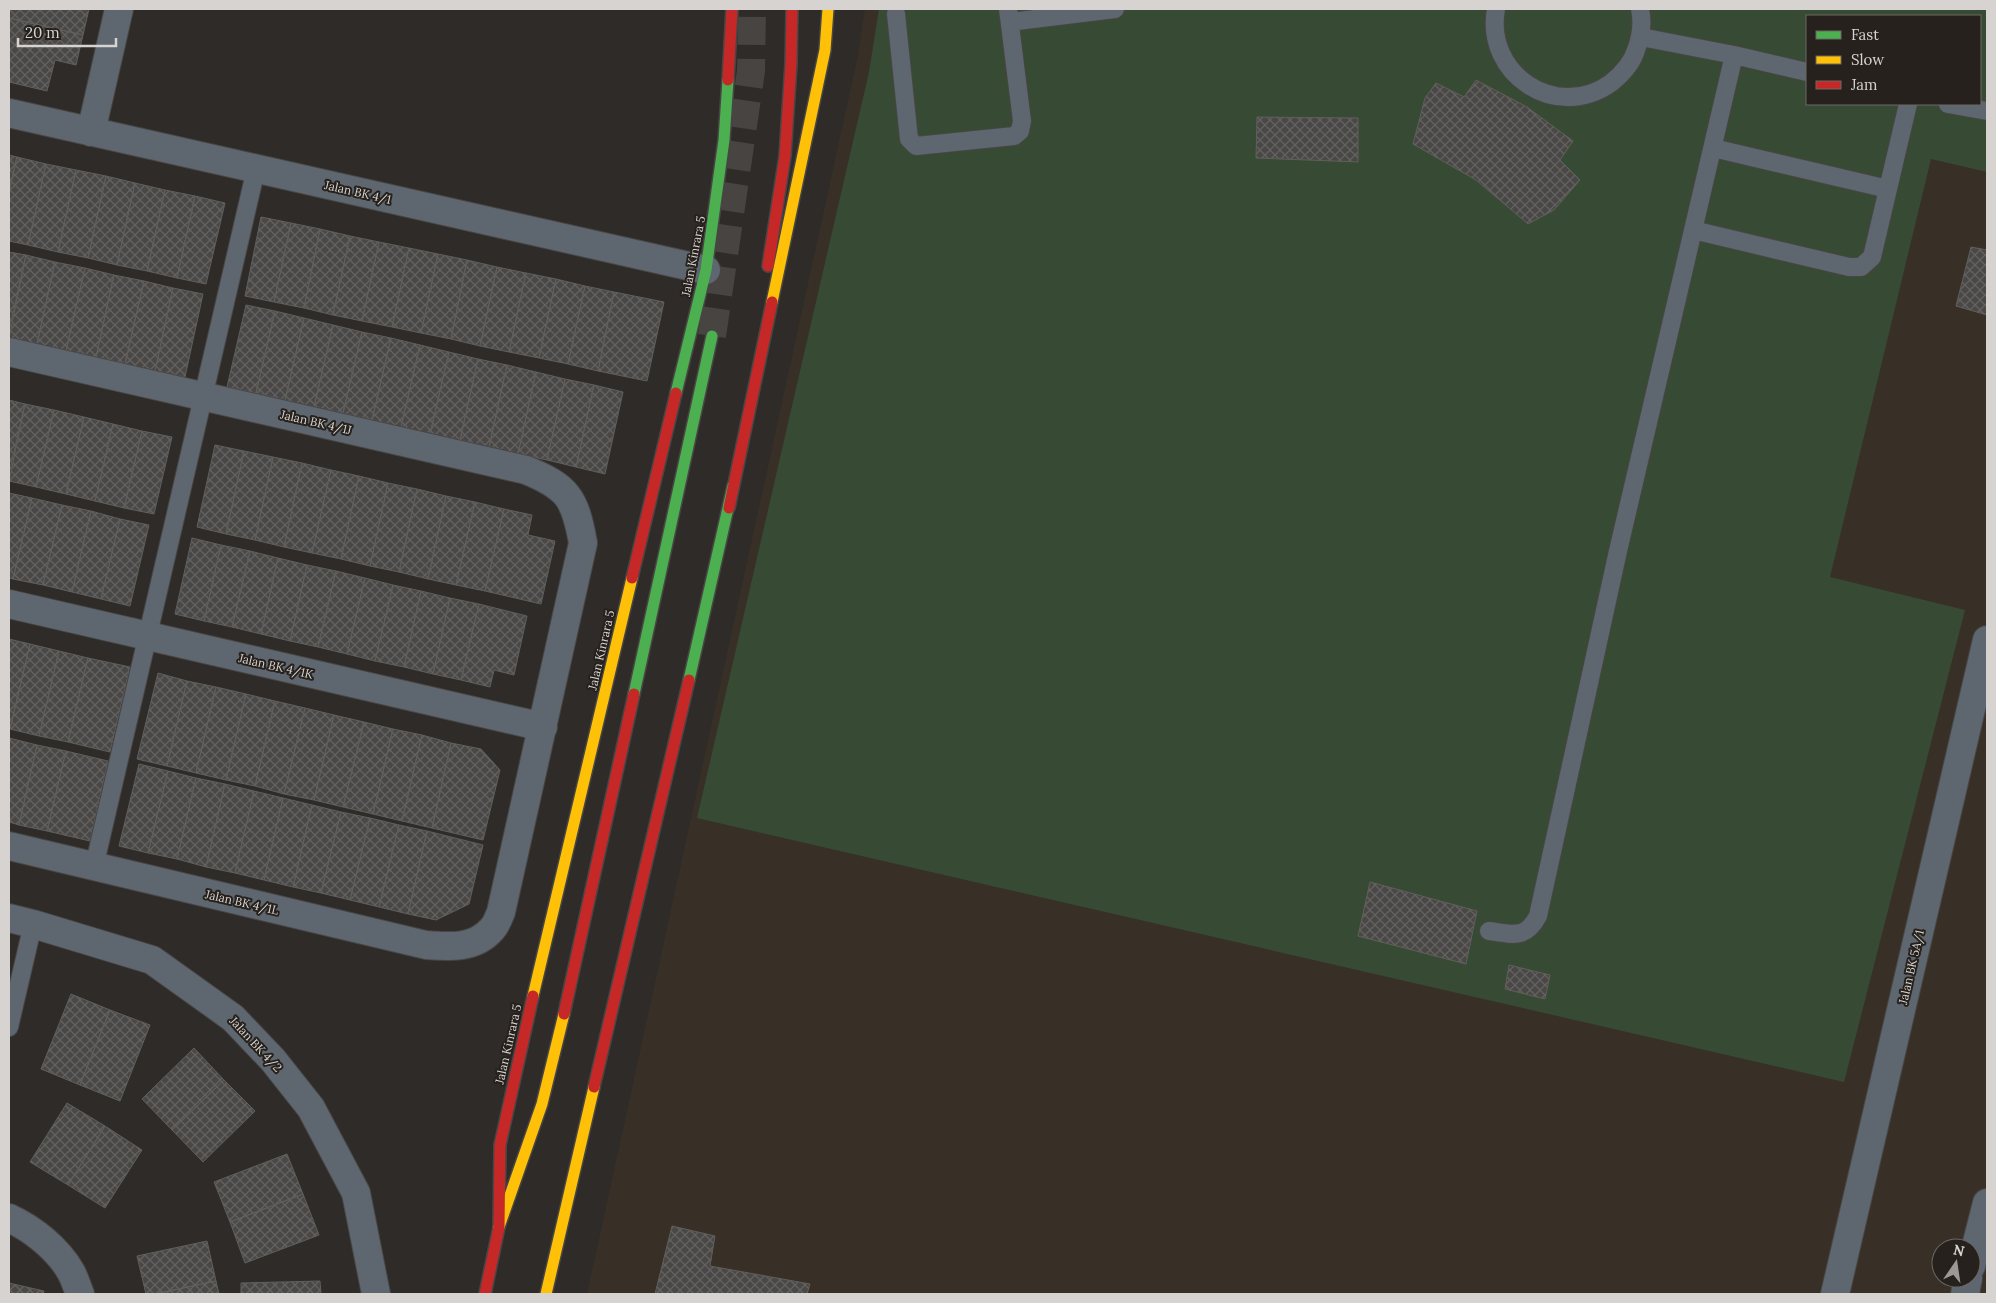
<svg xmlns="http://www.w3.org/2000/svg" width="1996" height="1303" font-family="Lora,serif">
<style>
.built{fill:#383027;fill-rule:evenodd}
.garden{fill:#374a33;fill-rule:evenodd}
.building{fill:url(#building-cross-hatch);stroke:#615f5c}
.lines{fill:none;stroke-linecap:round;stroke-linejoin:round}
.highway-tunnel{stroke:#474441;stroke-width:28;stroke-dasharray:28 14;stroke-linecap:butt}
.lane-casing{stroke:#484644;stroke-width:20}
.street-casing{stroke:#484644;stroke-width:30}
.fast-casing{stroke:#484644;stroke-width:14}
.slow-casing{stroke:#484644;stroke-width:14}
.jam-casing{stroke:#484644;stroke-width:14}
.lane{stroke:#5e666f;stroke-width:18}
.street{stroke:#5e666f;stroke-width:28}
.fast{stroke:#4caf50;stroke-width:11}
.slow{stroke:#ffc107;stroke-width:11}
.jam{stroke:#c62828;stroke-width:11}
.labels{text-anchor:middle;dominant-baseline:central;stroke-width:4;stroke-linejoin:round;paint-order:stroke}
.street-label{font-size:12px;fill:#d7d3d0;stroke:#26211c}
</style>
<defs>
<pattern id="building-cross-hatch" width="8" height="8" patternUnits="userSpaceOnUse" patternTransform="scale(1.25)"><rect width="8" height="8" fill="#4a4846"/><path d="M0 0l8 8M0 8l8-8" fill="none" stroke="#636260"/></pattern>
</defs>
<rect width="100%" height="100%" fill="#2e2b28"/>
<path class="built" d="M865 9H1987V1294H587L858 55ZM1807 16H1980V104H1807ZM1941 1248H1971V1278H1941Z"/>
<path class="garden" d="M879 9H1987V172L1931 159 1830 577 1965 610 1844 1082 697 818 869 72ZM1807 16H1980V104H1807Z"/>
<path class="building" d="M9 9H89L83 35 9 18Z
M9 18 83 35 76 65 55 60 47 91 9 82Z
M1476 80 1527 107 1573 141 1560 160 1580 180 1554 210 1528 224 1476 180 1413 144 1425 98 1436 83 1464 97Z
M1257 117 1358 118V162L1256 158Z
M9 155 17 157 9 192Z
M17 157 46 164 28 245 9 241V192Z
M46 164 76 170 58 252 28 245Z
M76 170 106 176 88 258 58 252Z
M106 176 135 183 117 265 88 258Z
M135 183 165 190 147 271 117 265Z
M165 190 195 196 177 278 147 271Z
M195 196 225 203 206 284 177 278Z
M261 217 291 223 274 302 245 296Z
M291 223 320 229 304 308 274 302Z
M320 229 350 236 333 315 304 308Z
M350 236 379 242 362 321 333 315Z
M379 242 409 248 392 327 362 321Z
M1971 247 1987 250V315L1956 306Z
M409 248 438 254 421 333 392 327Z
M9 252 26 255 9 332Z
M438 254 467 260 451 339 421 333Z
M26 255 55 262 37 344 9 338Z
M467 260 497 267 480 346 451 339Z
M55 262 85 268 66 351 37 344Z
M497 267 526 273 509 352 480 346Z
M85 268 114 275 96 357 66 351Z
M526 273 556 279 539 358 509 352Z
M114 275 144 281 125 364 96 357Z
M556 279 585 286 568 364 539 358Z
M144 281 173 288 155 371 125 364Z
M585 286 614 292 598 371 568 364Z
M173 288 203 294 185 377 155 371Z
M614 292 664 302 647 381 598 371Z
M246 305 275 311 256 393 227 387Z
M275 311 304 318 285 400 256 393Z
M304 318 333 325 314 407 285 400Z
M333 325 362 332 343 413 314 407Z
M362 332 391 338 372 420 343 413Z
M391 338 420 345 401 427 372 420Z
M420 345 449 352 430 434 401 427Z
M449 352 478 359 460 440 430 434Z
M478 359 507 365 489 447 460 440Z
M507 365 536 372 518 454 489 447Z
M536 372 565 379 547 460 518 454Z
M565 379 594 385 576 467 547 460Z
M594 385 623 392 605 474 576 467Z
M9 400 25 404 9 475Z
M25 404 54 410 36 487 9 481Z
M54 410 84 417 66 494 36 487Z
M84 417 113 424 95 501 66 494Z
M113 424 142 431 124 508 95 501Z
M142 431 172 437 154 514 124 508Z
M215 445 244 451 226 534 197 527Z
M244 451 273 457 255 540 226 534Z
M273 457 302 463 284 547 255 540Z
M302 463 331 470 312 553 284 547Z
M331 470 359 476 341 559 312 553Z
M359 476 388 483 370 566 341 559Z
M388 483 417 489 399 572 370 566Z
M417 489 446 496 428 579 399 572Z
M9 493 32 498 13 579 9 578Z
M446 496 475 502 456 585 428 579Z
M32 498 62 505 43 585 13 579Z
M475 502 504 509 485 591 456 585Z
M62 505 91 511 72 592 43 585Z
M504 509 532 515 528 535 555 541 541 604 485 591Z
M91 511 120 519 101 599 72 592Z
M120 519 149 525 130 606 101 599Z
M192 538 221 545 204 621 175 614Z
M221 545 250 551 232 627 204 621Z
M250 551 278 558 261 634 232 627Z
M278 558 307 565 290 641 261 634Z
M307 565 336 571 318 647 290 641Z
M336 571 365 578 347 654 318 647Z
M365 578 393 585 375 661 347 654Z
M393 585 421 591 404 667 375 661Z
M421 591 450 598 433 674 404 667Z
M450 598 479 604 461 680 433 674Z
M479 604 527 616 514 675 494 670 490 687 461 680Z
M9 639 30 644 10 729H9Z
M30 644 59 651 39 736 10 729Z
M59 651 88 658 68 742 39 736Z
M88 658 130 667 110 752 68 742Z
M158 673 187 681 167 766 137 759Z
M187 681 216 687 196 773 167 766Z
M216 687 246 694 226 780 196 773Z
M246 694 275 701 255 786 226 780Z
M275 701 305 708 284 794 255 786Z
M305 708 334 715 314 800 284 794Z
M334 715 364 722 343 807 314 800Z
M364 722 393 729 373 814 343 807Z
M393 729 422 735 402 821 373 814Z
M422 735 451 743 432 828 402 821Z
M9 738 37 745 19 825 9 822Z
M451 743 481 749 500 770 483 840 432 828Z
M37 745 66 751 47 831 19 825Z
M66 751 108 761 90 841 47 831Z
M139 764 168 771 148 853 119 846Z
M168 771 196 778 177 859 148 853Z
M196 778 225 784 206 867 177 859Z
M225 784 254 791 235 873 206 867Z
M254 791 283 798 264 880 235 873Z
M283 798 312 805 293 887 264 880Z
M312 805 341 812 321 893 293 887Z
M341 812 370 818 350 900 321 893Z
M370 818 399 825 379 907 350 900Z
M399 825 427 831 408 914 379 907Z
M427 831 483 845 469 904 436 920 408 914Z
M1370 882 1477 911 1466 964 1358 936Z
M1509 965 1550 975 1545 999 1505 989Z
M71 994 110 1010 80 1085 41 1069Z
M110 1010 150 1025 120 1101 80 1085Z
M194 1048 224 1080 172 1130 142 1099Z
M224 1080 255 1111 203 1162 172 1130Z
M67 1103 105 1126 68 1185 30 1162Z
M105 1126 142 1150 105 1208 68 1185Z
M287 1154 303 1194 230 1222 214 1182Z
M303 1194 319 1235 245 1263 230 1222Z
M672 1226 715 1236 710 1266 810 1284 807 1294H655Z
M207 1241 216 1281 155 1294H146L137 1256Z
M216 1281 219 1294H155Z
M320 1281 321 1294H241V1283Z
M9 1283 44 1291 43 1294H9Z"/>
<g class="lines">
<path class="highway-tunnel" d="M712 336 751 71 752 9"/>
<g class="lane-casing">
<path id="lane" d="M1496 9C1484 74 1556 122 1611 83 1622 74 1632 64 1636 50 1641 37 1643 23 1640 9
M896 14 909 139 916 146 1014 136 1020 131 1022 121 1008 9
M1010 22 1115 9
M1641 37 1734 55 1807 72
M1948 104 1987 111
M1713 148 1888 189
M1693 230 1849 267H1861L1872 257 1908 104
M94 867 256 169
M1489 931C1513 934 1525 940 1538 916L1618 551 1734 55
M9 1027 33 924"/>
</g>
<g class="street-casing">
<path id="street" d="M9 113 706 270
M91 132 119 9
M9 352 526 470C568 487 575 498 583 543L501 912C499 917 496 925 492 929 475 949 449 947 426 945L9 846
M9 604 543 727
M9 918 33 924 152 960 233 1018 273 1060 311 1108 356 1193 376 1294
M9 1218C33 1229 58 1249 71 1272 75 1279 77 1287 80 1294
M1971 1266 1987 1203
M1835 1294 1987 640
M1965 1294 1968 1278"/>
</g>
<g class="fast-casing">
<path id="fast" d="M676 393 706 270 724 140 728 80
M689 680 733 486
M634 694 712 336"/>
</g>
<g class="slow-casing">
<path id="slow" d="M772 302 825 50 828 9
M533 996 632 578
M499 1227 542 1104 564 1014
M546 1294 594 1087"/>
</g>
<g class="jam-casing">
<path id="jam" d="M728 80 732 9
M768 266 785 156 791 64 792 9
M729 508 772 302
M632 578 676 393
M564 1014 634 694
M594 1087 689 680
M485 1294 499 1227 500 1145 533 996"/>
</g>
<use href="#lane" class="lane"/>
<use href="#street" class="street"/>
<use href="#fast" class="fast"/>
<use href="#slow" class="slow"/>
<use href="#jam" class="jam"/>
</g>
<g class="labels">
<g class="street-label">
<text transform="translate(358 192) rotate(13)">Jalan BK 4/1</text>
<text transform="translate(693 256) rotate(-79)">Jalan Kinrara 5</text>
<text transform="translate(316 422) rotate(13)">Jalan BK 4/1J</text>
<text transform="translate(601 650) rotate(-77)">Jalan Kinrara 5</text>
<text transform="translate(276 666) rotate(13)">Jalan BK 4/1K</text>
<text transform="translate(242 902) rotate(13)">Jalan BK 4/1L</text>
<text transform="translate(1911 967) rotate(-77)">Jalan BK 5A/1</text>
<text transform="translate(256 1044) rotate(47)">Jalan BK 4/2</text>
<text transform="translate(508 1044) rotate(-77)">Jalan Kinrara 5</text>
</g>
</g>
<rect width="1996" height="1303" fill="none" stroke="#d7d3d0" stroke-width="20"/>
<rect x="1806" y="15" width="175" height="90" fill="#26211c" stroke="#6d6864"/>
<rect x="1816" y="31" width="25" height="8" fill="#4caf50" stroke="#6d6864"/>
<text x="1851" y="40" font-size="15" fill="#d7d3d0">Fast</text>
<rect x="1816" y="56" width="25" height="8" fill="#ffc107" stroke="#6d6864"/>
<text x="1851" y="65" font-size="15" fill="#d7d3d0">Slow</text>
<rect x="1816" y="81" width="25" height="8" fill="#c62828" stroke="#6d6864"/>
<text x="1851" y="90" font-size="15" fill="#d7d3d0">Jam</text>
<g transform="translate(1956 1263) rotate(13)"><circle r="24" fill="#26211c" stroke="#6d6864"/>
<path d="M0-4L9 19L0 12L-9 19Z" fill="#9c9895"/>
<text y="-8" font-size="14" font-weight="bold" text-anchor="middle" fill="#d7d3d0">N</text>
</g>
<path d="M18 38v8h98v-8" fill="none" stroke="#d7d3d0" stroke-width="2.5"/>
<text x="25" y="38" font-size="15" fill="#d7d3d0" stroke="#26211c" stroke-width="4" paint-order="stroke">20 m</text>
</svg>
